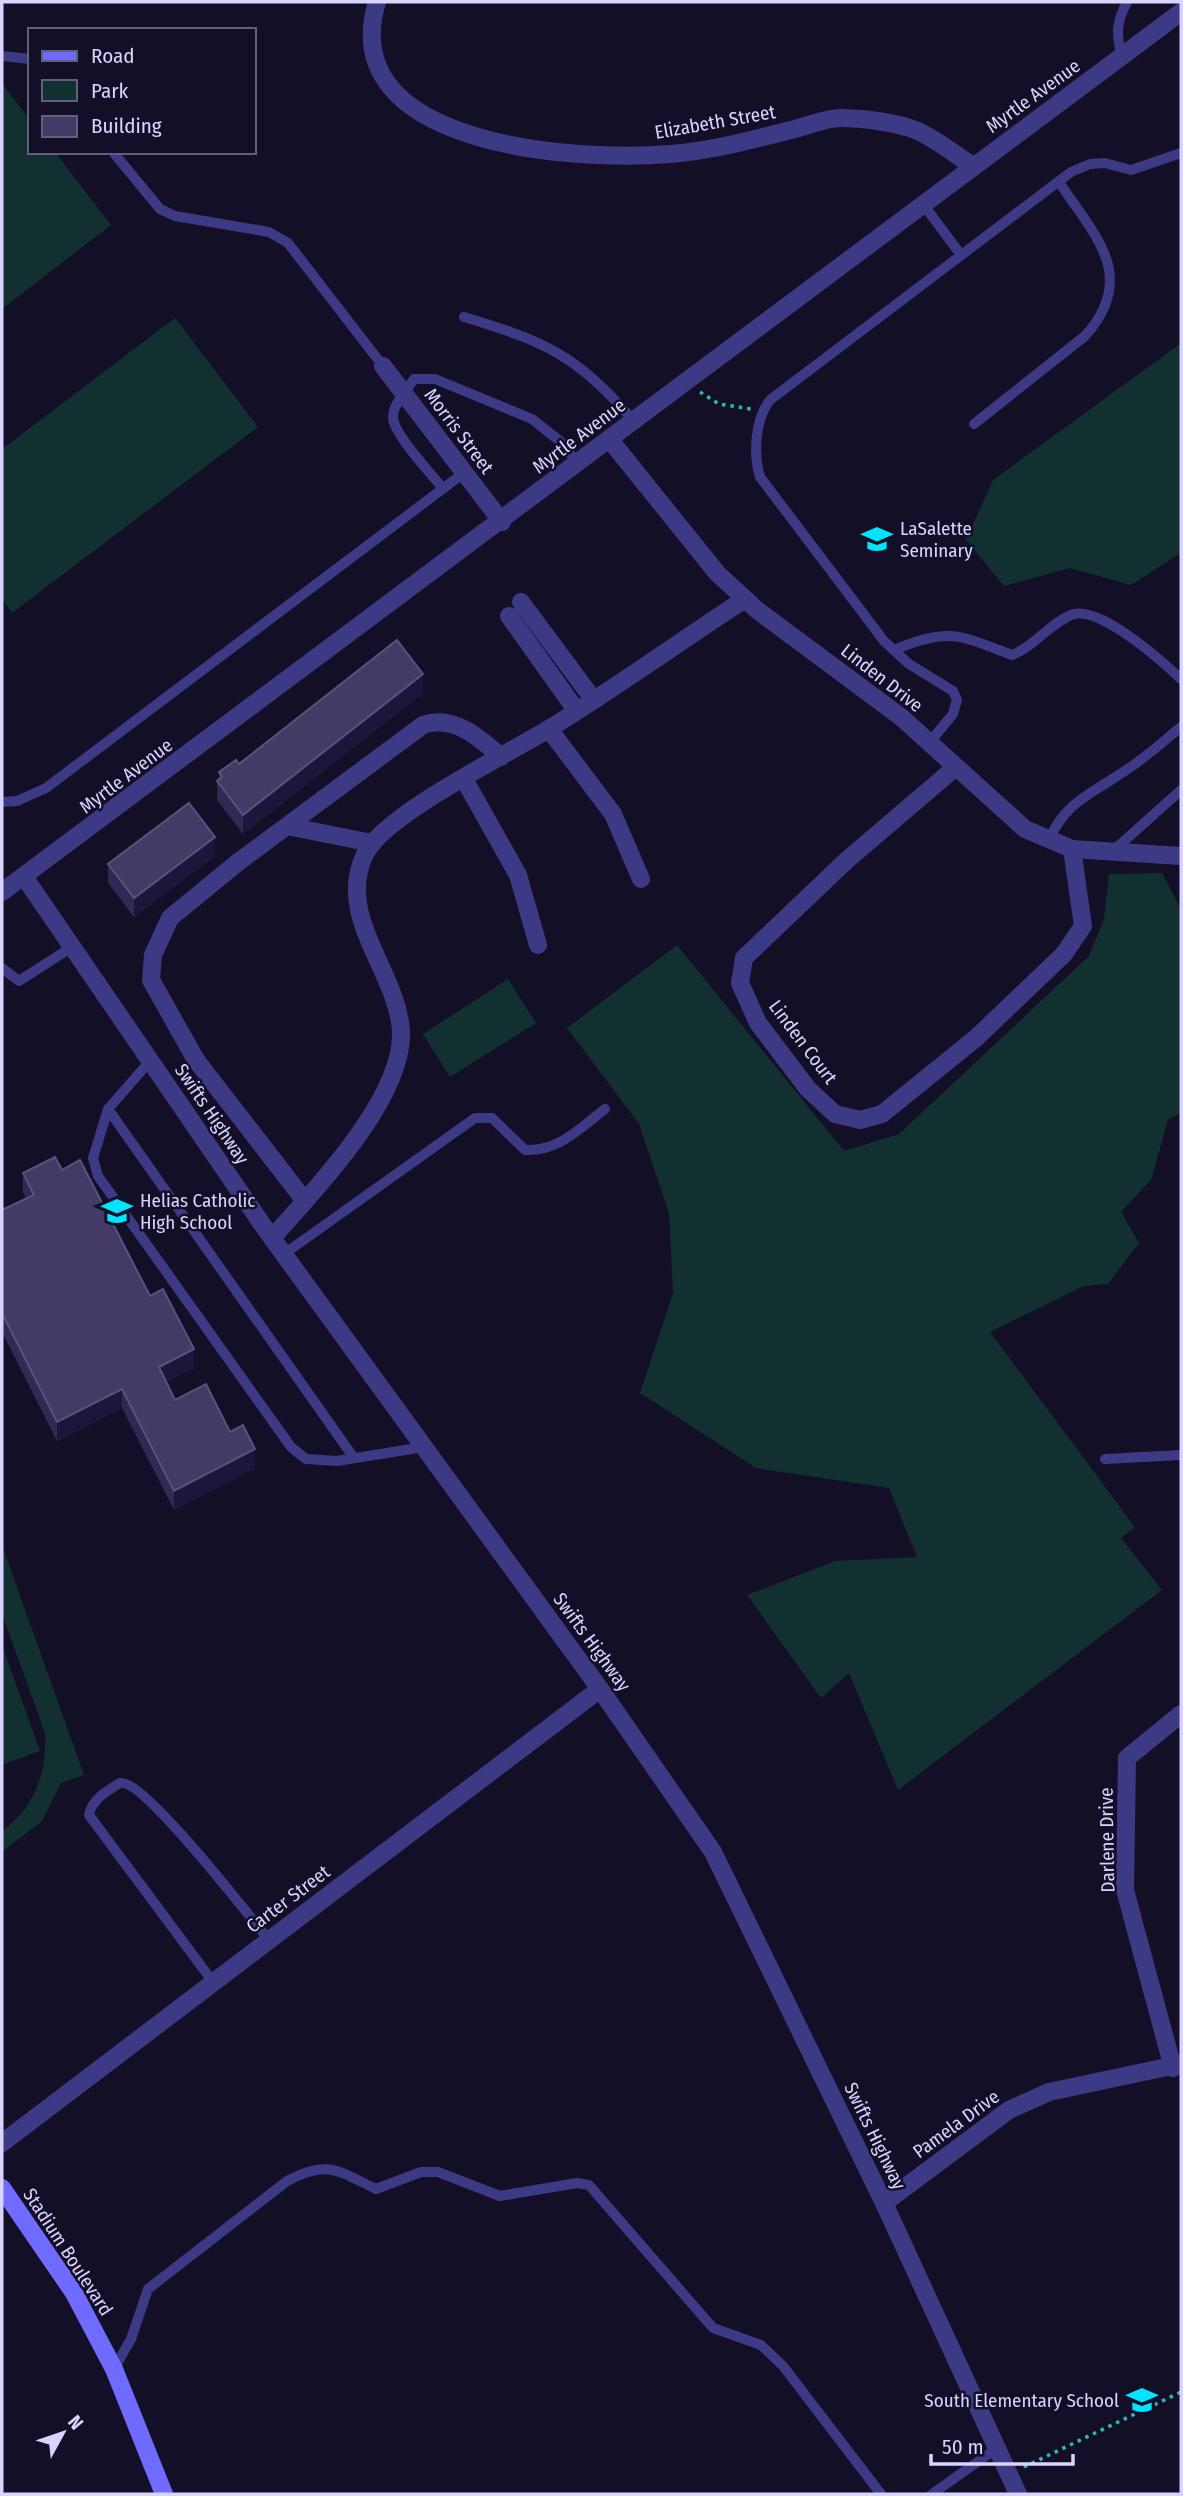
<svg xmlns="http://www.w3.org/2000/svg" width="1183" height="2496" font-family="'Fira Sans Condensed',sans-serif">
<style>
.green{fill:#12302f}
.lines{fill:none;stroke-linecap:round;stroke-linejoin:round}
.path{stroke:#2fb8b0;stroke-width:3.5;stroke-dasharray:3.5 5;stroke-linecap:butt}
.service{stroke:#3d3a85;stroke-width:10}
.minor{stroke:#3d3a85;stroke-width:18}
.tertiary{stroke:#3d3a85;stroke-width:18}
.secondary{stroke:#6f6bff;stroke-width:18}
.wall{fill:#312854}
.shaded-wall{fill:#1d163a}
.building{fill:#433a66;stroke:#5a527e;stroke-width:2}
.labels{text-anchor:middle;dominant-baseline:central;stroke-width:5;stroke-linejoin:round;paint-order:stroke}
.street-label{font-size:19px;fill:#d9d4ff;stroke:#130f26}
.poi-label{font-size:19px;fill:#d9d4ff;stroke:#130f26;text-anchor:start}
</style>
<rect width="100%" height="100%" fill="#130f26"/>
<path class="green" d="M2 83 30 120V152H55L111 225 2 309Z
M175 318 258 427 12 613 2 599V449Z
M1181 343V553L1131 585 1070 568 1004 586 966 540 993 480Z
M1162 873 1181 909V1113L1168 1120 1151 1180 1121 1212 1139 1243 1108 1284 1084 1286 990 1332 1135 1527 1121 1538 1162 1590 898 1790 849 1673 821 1698 747 1595 835 1561 917 1557 889 1488 756 1468 640 1393 673 1293 669 1213 639 1124 567 1028 677 945 844 1151 899 1134 1089 956 1104 919 1109 874Z
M508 979 536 1023 450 1077 423 1034Z
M2 1545 84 1775 61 1783 42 1821 2 1852V1831C35 1808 47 1772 45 1733L2 1614Z
M2 1645 40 1751 2 1765Z"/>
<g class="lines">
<path class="path" d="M700 392 719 404 751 409
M1024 2467 1181 2392"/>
<path class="service" d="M2 56 30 59
M1122 56C1116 35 1116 22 1127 2
M113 152 160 209 175 216 269 232 288 243 383 366
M923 204 961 255
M464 317C547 342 576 355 634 421
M974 424 1085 336C1139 276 1094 235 1059 182
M443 489C432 474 393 434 393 417 393 404 407 390 414 379H435L532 419 561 442 578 464
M894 650C948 627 960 635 1012 655 1035 646 1049 624 1071 615 1098 604 1161 660 1181 679
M929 743 953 714 957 700 953 691 909 664 884 641 760 477C753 454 755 419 770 400L1071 172 1090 164 1105 163 1131 170 1181 153
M2 802 17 801 46 788 465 472
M1049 839C1068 801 1086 797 1120 774 1142 761 1161 743 1181 727
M1113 851 1181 790
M2 968 19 981 72 947
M150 1061 108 1109 93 1158 98 1176 291 1447 306 1459 337 1461 424 1447
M108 1109 354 1458
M284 1254 475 1118H492L525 1150C558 1152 580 1128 605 1109
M1105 1459 1181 1455
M213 1982 89 1815C92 1799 107 1791 120 1783 143 1778 249 1916 269 1940
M114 2369 131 2339 148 2289 287 2181C328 2159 338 2171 376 2189L421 2172H438L500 2196 577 2183 589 2185 713 2328 761 2345 783 2366 881 2494
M932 2494 997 2448"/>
<path class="minor" d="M377 2C333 147 578 162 670 154 712 151 755 139 795 129 809 125 827 118 841 118 861 118 891 122 910 128 931 135 954 154 973 166
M383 366 502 522
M521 602 593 699
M509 616 576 710
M549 729 613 814 641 879
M956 767 847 860 744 958 740 983 758 1023 808 1089 835 1114 860 1120 882 1114 976 1038 1064 954 1083 926 1072 849
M464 779 518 875 538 945
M287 826 372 843
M25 878 264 1227 600 1689 713 1852 884 2203 1018 2494
M305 1201 196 1060 151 980 153 955 170 918 237 863 423 725C453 714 480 738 501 757
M272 1238C315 1190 404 1098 401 1031 397 970 335 917 365 854 384 815 504 756 547 730 614 689 679 642 745 599
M1173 2068 1125 1890 1127 1758 1181 1714
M2 2143 600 1689
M884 2203 1009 2110 1049 2092 1181 2064"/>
<path class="tertiary" d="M610 440 717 573 757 610 901 717 1025 829 1072 849 1181 856
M2 892 1181 12"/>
<path class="secondary" d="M2 2188 74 2293 114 2369 164 2494"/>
</g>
<path class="wall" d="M423 693 243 834 217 800V781L219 779V772Z
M215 856 134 917 108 883V864Z
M62 1170 150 1296 194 1368 166 1382 175 1400 230 1432 255 1468 174 1510 122 1408 57 1441 2 1332V1210L26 1198 23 1192V1173Z"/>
<path class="shaded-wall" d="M423 674V693L243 834V815Z
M215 837V856L134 917V898Z
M194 1349V1368L159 1386V1367Z
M122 1389V1408L57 1441V1422Z
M255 1449V1468L174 1510V1491Z"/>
<path class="building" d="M397 640 423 674 243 815 217 781 222 777 219 772 236 760 239 764Z
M189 803 215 837 134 898 108 864Z
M55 1157 62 1170 80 1160 150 1296 163 1289 194 1349 159 1367 175 1400 206 1384 230 1432 243 1425 255 1449 174 1491 122 1389 57 1422 2 1313V1210L34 1195 23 1173Z"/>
<defs>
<g id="school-bare" transform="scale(2.415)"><path d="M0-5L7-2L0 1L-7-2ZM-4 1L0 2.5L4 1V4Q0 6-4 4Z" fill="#00e5ff" stroke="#130f26" stroke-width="2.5" paint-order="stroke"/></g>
</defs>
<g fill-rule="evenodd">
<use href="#school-bare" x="877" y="539"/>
<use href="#school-bare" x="117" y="1211"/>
<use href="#school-bare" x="1142" y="2400"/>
</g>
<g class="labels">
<g class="street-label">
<text transform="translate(1033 96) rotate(-36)">Myrtle Avenue</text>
<text transform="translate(715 122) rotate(-10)">Elizabeth Street</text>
<text transform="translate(459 431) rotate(53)">Morris Street</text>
<text transform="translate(579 436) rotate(-37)">Myrtle Avenue</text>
<text transform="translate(882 678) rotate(38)">Linden Drive</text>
<text transform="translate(126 776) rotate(-37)">Myrtle Avenue</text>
<text transform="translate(803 1042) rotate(53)">Linden Court</text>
<text transform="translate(212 1114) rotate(56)">Swifts Highway</text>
<text transform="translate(592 1642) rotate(54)">Swifts Highway</text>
<text transform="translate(1107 1840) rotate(-91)">Darlene Drive</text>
<text transform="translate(288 1899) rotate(-37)">Carter Street</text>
<text transform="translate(956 2124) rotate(-36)">Pamela Drive</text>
<text transform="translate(875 2136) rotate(64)">Swifts Highway</text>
<text transform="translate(68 2252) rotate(57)">Stadium Boulevard</text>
</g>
<g class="poi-label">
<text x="900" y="528">LaSalette<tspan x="900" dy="22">Seminary</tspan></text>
<text x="140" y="1200">Helias Catholic<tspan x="140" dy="22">High School</tspan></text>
<text x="1119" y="2400" text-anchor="end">South Elementary School</text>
</g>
</g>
<rect width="1183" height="2496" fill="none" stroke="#d9d4ff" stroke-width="7"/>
<rect x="28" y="28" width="228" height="126" fill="#130f26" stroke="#625e7d" stroke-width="2"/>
<rect x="42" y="51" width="35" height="10" fill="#6f6bff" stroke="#625e7d" stroke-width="2"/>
<text x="91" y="63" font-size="21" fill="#d9d4ff">Road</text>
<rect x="42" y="80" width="35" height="21" fill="#12302f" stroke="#625e7d" stroke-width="2"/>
<text x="91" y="98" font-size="21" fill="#d9d4ff">Park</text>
<rect x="42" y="116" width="35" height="21" fill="#433a66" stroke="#625e7d" stroke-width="2"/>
<text x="91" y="133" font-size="21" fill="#d9d4ff">Building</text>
<g transform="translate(63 2433) rotate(50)" stroke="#130f26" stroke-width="5" paint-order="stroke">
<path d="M0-5L12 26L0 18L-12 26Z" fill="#d9d4ff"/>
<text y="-10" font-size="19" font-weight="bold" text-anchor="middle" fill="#d9d4ff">N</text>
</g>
<path d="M931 2454v10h142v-10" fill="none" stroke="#d9d4ff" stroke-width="3.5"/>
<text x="942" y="2454" font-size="21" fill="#d9d4ff" stroke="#130f26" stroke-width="5" paint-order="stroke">50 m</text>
</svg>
